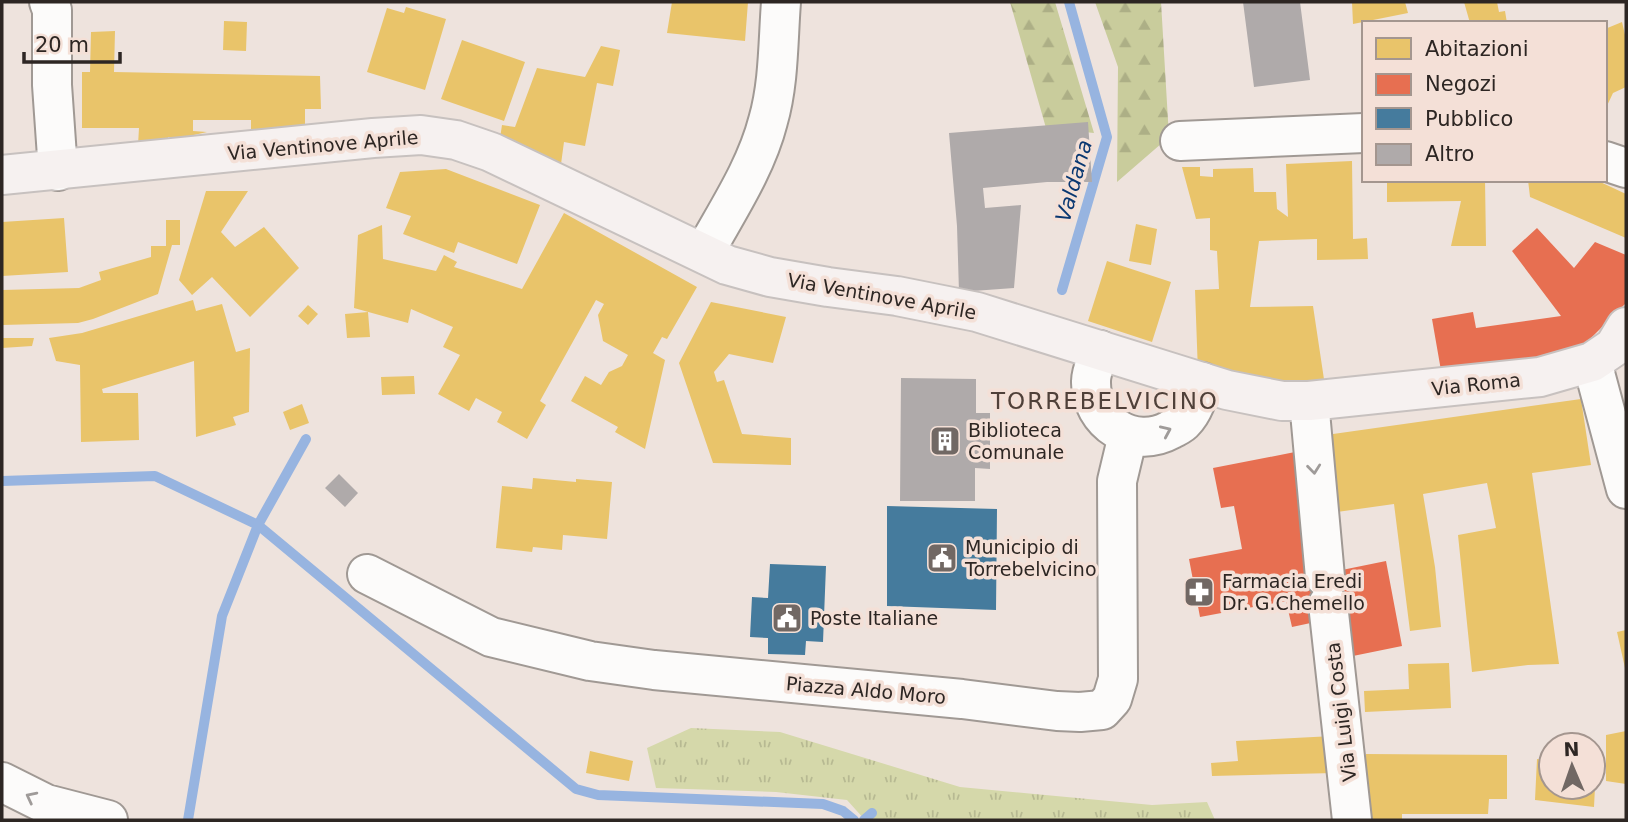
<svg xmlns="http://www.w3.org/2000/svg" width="1628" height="822" font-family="'DejaVu Sans',sans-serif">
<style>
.forest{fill:url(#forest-firs)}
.park{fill:url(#park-tufts)}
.homes{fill:#e9c46a}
.shops{fill:#e76f51}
.public{fill:#457b9d}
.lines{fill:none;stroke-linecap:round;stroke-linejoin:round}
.stream{stroke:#97b4e0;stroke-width:10}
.building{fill:#afaaaa}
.minor-casing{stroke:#a09994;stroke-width:42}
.major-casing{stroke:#c7c1bf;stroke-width:42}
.minor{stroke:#fcfbfa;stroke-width:38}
.major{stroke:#f6f1f0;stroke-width:38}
.oneway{stroke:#9f9b99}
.labels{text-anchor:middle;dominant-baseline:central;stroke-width:7;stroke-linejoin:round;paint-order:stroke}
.street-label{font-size:19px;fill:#2d2623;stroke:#f4e0d7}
.poi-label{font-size:19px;fill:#2d2623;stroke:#f4e0d7;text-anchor:start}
.water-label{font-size:21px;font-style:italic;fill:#093771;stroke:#f4e0d7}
.quarter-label{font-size:23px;letter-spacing:2px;fill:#4f4039;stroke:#f4e0d7}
</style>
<defs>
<pattern id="forest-firs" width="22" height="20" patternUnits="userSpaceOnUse" patternTransform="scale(1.75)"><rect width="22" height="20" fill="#c9cc9c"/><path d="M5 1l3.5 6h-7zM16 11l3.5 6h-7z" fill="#adaf86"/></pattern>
<pattern id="park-tufts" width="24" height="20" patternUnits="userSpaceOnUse" patternTransform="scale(1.75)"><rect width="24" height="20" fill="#d5d8aa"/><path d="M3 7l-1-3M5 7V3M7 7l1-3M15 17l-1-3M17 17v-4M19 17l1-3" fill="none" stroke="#b7b992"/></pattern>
</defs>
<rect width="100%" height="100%" fill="#eee3dd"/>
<path class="forest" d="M1010 2H1055L1094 133 1046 128Z
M1095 2H1161L1169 137 1117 182 1118 67Z"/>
<path class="park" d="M691 728 780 732 960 787 1152 805 1207 802 1215 820H865L847 800 776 792 656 788 647 748Z"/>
<path class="homes" d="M672 2H748L745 41 667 33Z
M1352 2H1405L1408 13 1353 24Z
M1464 2H1497L1499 12 1505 11 1507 23H1470Z
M406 7 446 19 425 90 367 72 387 8 404 13Z
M224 21 247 22 246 51 223 50Z
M1622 22 1626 39V87L1613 93 1605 110V29Z
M115 31 114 72 320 76 321 109H305V135L251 141V120H193V131L207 132 185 137H168V145H138L139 128H82V72H90L91 32Z
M462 40 525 62 504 121 441 99Z
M601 46 620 50 613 86 597 83 585 146 564 142 561 164 499 145 502 125 515 127 537 68 585 77Z
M1352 161 1353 239 1367 238 1368 259 1317 260V239L1259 241 1250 307 1313 306 1325 386H1265L1198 373 1195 290 1219 289 1217 251 1210 250V218L1196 219 1182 167H1200V176L1213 177V169L1253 168 1254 192H1276L1277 209 1288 217 1286 164Z
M446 169 540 205 517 264 458 242 454 253 403 234 411 216 386 208 400 172Z
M1387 180H1485L1486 246H1451L1461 201 1387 202Z
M1528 180H1596L1626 194V238L1530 197Z
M206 191H248L221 232 235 247 264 227 299 268 250 317 212 277 192 295 179 280Z
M564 213 697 287 667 339 662 337 653 353 665 360 645 449 615 432 618 427 571 401 585 376 601 385 609 372 622 366 628 355 603 341 598 315 604 304 596 300 540 401 546 405 527 439 497 422 502 412 476 398 469 411 438 394 460 355 443 347 453 327 411 309 408 323 354 308 358 235 382 225 383 259 436 271 444 255 457 262 454 267 522 289Z
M64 218 68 272 2 276V222Z
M166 220H180V245H172L158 294 93 319 78 323 2 325V290L79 288 101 280 99 272 151 257V246H166Z
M1136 224 1157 229 1151 265 1129 261Z
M1107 261 1171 282 1152 342 1088 321Z
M193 300 196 311 222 304 236 352 250 348 249 412 233 417 236 425 196 437 194 361 102 389 103 393H138L139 440 81 442 80 365 56 361 49 338 82 333Z
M711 302 786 317 773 363 729 354 714 372 717 382 724 380 742 434 791 438V465L713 463 679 363Z
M308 305 318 314 308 325 298 316Z
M368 312 370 337 347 338 345 314Z
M2 338H34L32 346 2 348Z
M414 376 415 394 382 395 381 377Z
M1581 399 1591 465 1532 473 1559 664 1528 665 1472 672 1458 535 1496 528 1487 483 1423 494 1435 567 1441 627 1410 631 1394 504 1337 512 1326 435Z
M302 404 309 423 290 430 283 412Z
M533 478 576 482V479L612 482 607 539 563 535 562 550 533 547 532 552 496 548 502 486 532 489Z
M1626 630V667L1625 668 1617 632Z
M1449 663 1451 708 1365 712 1364 691 1409 689 1408 664Z
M1626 731V784L1606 781V735Z
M1333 736 1335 773 1212 776 1211 763 1238 761 1236 741Z
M590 751 633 761 629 781 586 773Z
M1366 754 1507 755V799H1489L1488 814H1402V820H1365Z
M1537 759 1551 761V787H1595L1594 807 1535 800Z"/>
<path class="shops" d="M1537 228 1574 268 1595 242 1626 255V303L1583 346 1443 382 1432 319 1473 312 1476 328 1561 316 1512 251Z
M1295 452 1337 571 1386 561 1402 646 1348 657 1320 621 1292 627 1286 601 1200 617 1189 559 1242 549 1234 506 1221 508 1213 468Z"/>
<path class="public" d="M887 506 997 509 996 610 887 606Z
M770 564 826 566 823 642 806 641 805 655 768 654V638L750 637 752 597 768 598Z"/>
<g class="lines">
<path class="stream" d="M1062 290 1107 137 1069 2
M2 481 155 476 258 525 576 789 598 795 823 804 843 811 854 820
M188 820 222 616 258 525 306 439
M864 820 872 813"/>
</g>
<path class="building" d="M1243 2H1300L1310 80 1254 87Z
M1088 122 1092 182H1047L983 188 985 208 1021 205 1014 288 959 292 957 226 949 133Z
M901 378 976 379V413H990V469L975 468V501H900Z
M339 474 358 493 345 507 325 488Z"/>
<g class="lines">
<g class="minor-casing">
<path id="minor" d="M49 2 52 10V85L58 171
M1180 141 1364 133
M1605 161 1626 168
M704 253C727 211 756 168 768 121 779 83 778 41 781 2
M1100 350C1097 360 1091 371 1091 381 1090 423 1134 450 1170 430 1175 427 1181 425 1184 421 1194 411 1198 396 1202 382
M1592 362 1626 489
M1309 401 1325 577
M367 574 491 637 590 661 654 670 962 699 1057 711 1080 712 1102 710 1112 699 1118 679 1117 481 1128 435
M1328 604 1352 820
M2 782 46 804 108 820"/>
</g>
<g class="major-casing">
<path id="major" d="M2 175 373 138 421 135 456 140 491 152 727 265 770 277 828 287 897 296 977 312 1227 390 1282 401H1309L1540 377 1592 362 1614 347 1626 327"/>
</g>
<use href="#minor" class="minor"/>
<use href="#major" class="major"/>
</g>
<defs><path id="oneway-chevron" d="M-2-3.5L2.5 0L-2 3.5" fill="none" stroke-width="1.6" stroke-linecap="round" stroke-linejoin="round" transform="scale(1.75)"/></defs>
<g class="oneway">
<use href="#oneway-chevron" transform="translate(1166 431) rotate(-24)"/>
<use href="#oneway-chevron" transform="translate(1314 469) rotate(84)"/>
<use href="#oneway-chevron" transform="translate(31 797) rotate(-153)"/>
</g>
<defs>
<g id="building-square" transform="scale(1.575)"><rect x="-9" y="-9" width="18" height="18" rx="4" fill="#716864" stroke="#f4e0d7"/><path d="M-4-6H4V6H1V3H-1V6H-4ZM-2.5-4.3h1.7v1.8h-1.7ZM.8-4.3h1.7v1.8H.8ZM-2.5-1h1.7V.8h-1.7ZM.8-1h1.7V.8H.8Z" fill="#fff"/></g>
<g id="civic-square" transform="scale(1.575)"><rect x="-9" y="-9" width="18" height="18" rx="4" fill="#716864" stroke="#f4e0d7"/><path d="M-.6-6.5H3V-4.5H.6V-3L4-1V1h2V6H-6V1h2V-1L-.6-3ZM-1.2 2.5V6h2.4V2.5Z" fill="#fff"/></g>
<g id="pharmacy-square" transform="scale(1.575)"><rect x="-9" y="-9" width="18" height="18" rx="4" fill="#716864" stroke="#f4e0d7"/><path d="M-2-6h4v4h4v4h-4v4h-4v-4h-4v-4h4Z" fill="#fff"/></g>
</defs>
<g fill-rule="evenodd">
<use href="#building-square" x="945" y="441"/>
<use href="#civic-square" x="942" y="558"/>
<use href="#pharmacy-square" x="1199" y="592"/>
<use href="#civic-square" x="787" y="618"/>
</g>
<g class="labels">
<g class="street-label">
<text transform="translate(323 145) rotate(-5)">Via Ventinove Aprile</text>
<text transform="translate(882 296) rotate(10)">Via Ventinove Aprile</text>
<text transform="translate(1476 384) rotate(-6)">Via Roma</text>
<text transform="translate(866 690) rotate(5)">Piazza Aldo Moro</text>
<text transform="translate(1341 712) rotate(-97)">Via Luigi Costa</text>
</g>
<g class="poi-label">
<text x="968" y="430">Biblioteca<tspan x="968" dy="22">Comunale</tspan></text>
<text x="965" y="547">Municipio di<tspan x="965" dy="22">Torrebelvicino</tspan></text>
<text x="1222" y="581">Farmacia Eredi<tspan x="1222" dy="22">Dr. G.Chemello</tspan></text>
<text x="810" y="618">Poste Italiane</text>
</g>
<g class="water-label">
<text transform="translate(1074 181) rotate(-74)">Valdana</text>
</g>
<g class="quarter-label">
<text x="1105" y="401">TORREBELVICINO</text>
</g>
</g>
<rect width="1628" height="822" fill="none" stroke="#2d2623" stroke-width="7"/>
<rect x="1362" y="21" width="245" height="161" fill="#f4e0d7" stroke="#a4968f" stroke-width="2"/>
<rect x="1376" y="38" width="35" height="21" fill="#e9c46a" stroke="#a4968f" stroke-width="2"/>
<text x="1425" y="56" font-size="21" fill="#2d2623">Abitazioni</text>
<rect x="1376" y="74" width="35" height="21" fill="#e76f51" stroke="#a4968f" stroke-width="2"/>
<text x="1425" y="91" font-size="21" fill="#2d2623">Negozi</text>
<rect x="1376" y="108" width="35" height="21" fill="#457b9d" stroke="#a4968f" stroke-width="2"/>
<text x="1425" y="126" font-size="21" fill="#2d2623">Pubblico</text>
<rect x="1376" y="144" width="35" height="21" fill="#afaaaa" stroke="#a4968f" stroke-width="2"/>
<text x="1425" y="161" font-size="21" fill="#2d2623">Altro</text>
<g transform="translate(1572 766) rotate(358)"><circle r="33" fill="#f4e0d7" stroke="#a4968f" stroke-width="2"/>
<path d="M0-5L12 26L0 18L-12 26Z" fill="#716864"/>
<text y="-10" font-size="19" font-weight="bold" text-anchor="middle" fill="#2d2623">N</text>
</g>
<path d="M24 52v10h96v-10" fill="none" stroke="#2d2623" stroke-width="3.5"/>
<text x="35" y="52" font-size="21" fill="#2d2623" stroke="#f4e0d7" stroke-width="5" paint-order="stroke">20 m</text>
</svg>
